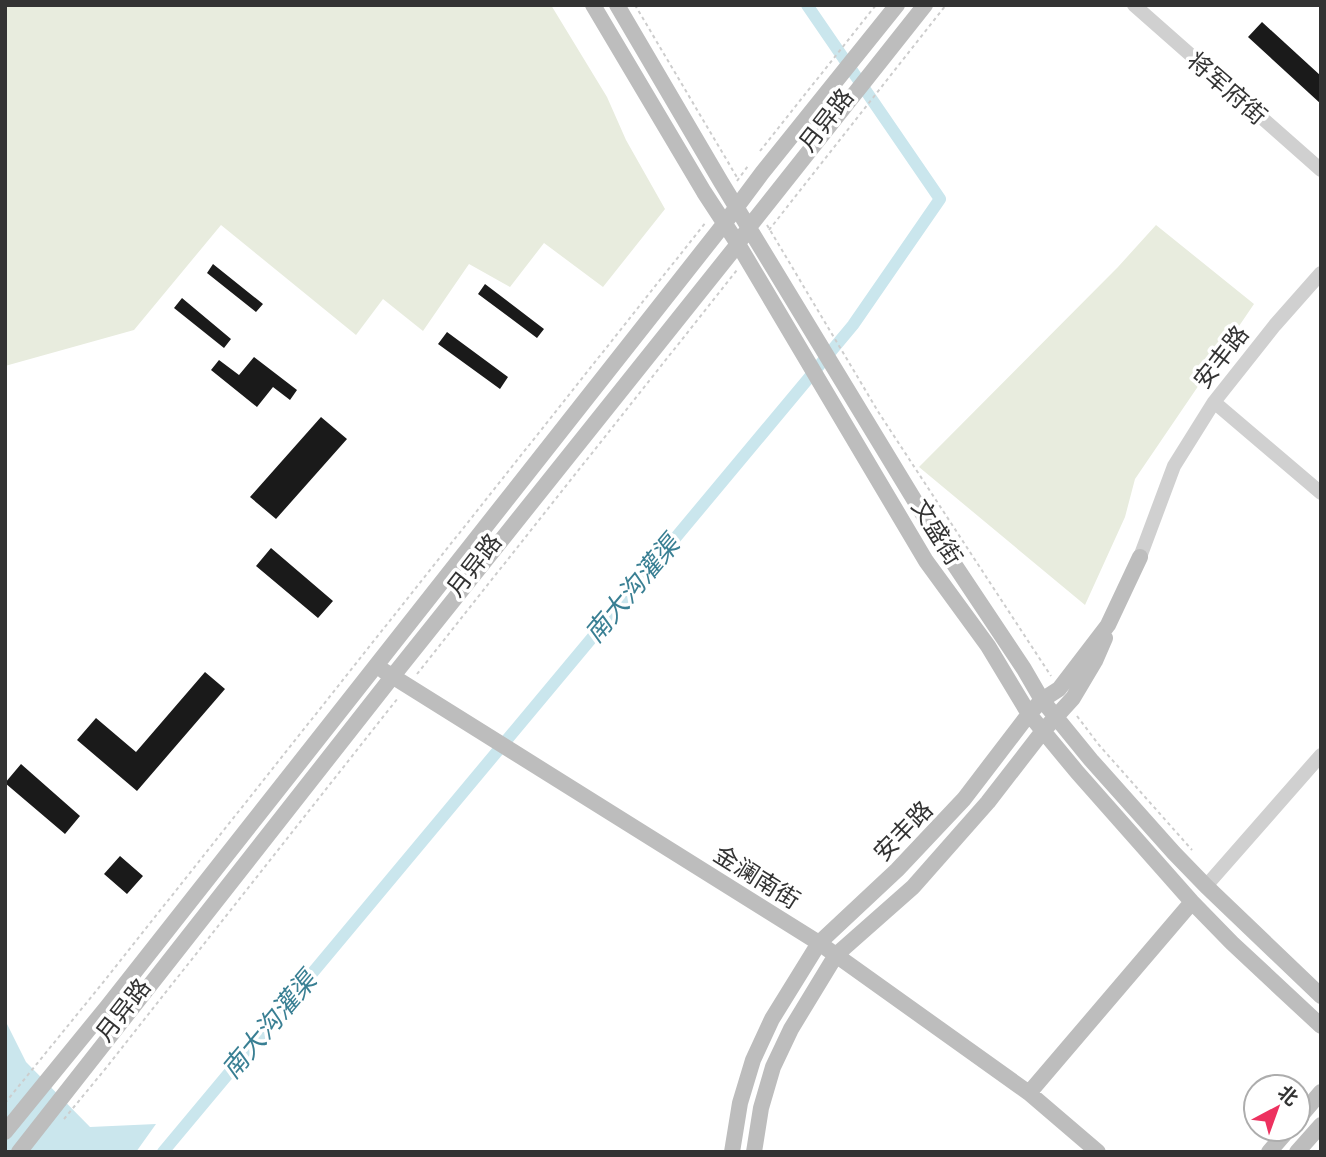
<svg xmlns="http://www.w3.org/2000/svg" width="1326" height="1157" font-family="Poppins,'Noto Sans SC',sans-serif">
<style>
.green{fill:#e8ecde}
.water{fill:#cae6ed}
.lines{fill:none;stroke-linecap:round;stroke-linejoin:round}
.canal{stroke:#cae6ed;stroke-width:12}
.building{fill:#1a1a1a}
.path{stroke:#cdcdcd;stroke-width:2;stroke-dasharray:3.5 3.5;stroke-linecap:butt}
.tertiary{stroke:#d0d0d0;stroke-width:14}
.secondary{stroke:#bdbdbd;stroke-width:16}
.labels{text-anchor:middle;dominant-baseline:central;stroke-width:7;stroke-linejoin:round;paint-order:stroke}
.street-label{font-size:24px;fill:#333;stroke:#fff}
.water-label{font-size:26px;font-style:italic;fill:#397f93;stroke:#fff}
</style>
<rect width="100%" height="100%" fill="#fff"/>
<path class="green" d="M5 5H551L607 97 626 140 665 209 603 287 544 243 510 287 469 264 423 331 383 299 356 335 221 225 134 330 5 366Z
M1156 225 1254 304 1135 479 1125 517 1085 605 919 467 1118 267Z"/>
<path class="water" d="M5 1020 26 1062 90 1127 156 1124 136 1152H5Z"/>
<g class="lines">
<path class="canal" d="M163 1152 853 325 940 199 807 5"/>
</g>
<path class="building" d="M1262 22 1321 76V104L1248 37Z
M213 264 263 304 256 312 207 273Z
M485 284 544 329 537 338 478 294Z
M182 298 231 339 224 348 174 308Z
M447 332 508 377 500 389 438 344Z
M254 357 297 390 290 400 273 387 257 407 211 370 219 360 239 375Z
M321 417 347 439 276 519 250 497Z
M271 548 333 601 318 618 256 566Z
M205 672 225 689 137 791 77 740 96 718 136 752Z
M21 764 80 816 65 834 5 783Z
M120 856 143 876 127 894 104 874Z"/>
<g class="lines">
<path class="path" d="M635 5 738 179
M760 151 876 5
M737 181 748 166
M767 225 879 413 1051 676
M769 230 946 5
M417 674 737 270
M1077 716 1099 745 1192 850
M5 1103 101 985 706 222
M64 1119 106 1068 398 698"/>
<path class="tertiary" d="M1134 5 1321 170
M1214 402 1321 493
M1140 557 1174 466 1214 402 1275 325 1321 273
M1206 886 1321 755"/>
<path class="secondary" d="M593 5 704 192 738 244 926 561 988 646 1029 714 1077 772 1192 902 1232 943 1321 1026
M617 5 721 182 946 552 1024 669 1042 700 1091 760 1174 853 1206 886 1321 996
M384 671 819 943 1029 1093 1098 1152
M1029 1093 1192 902
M1298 1119 1321 1092
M5 1132 107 1007 724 224 762 173 897 5
M19 1152 392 677 738 244 749 227 925 5
M732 1152 740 1103 753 1060 772 1019 819 943 897 870 964 799 1029 714 1042 700 1059 689 1108 625 1140 557
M754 1152 761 1108 773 1067 791 1029 836 955 913 887 988 802 1043 731 1073 698 1095 661 1105 638
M1269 1152 1289 1129
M1297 1152 1321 1125"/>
</g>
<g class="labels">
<g class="street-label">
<text transform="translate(1227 88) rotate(41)">将军府街</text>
<text transform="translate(826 120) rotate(-52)">月异路</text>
<text transform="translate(1221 357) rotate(-52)">安丰路</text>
<text transform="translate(937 532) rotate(58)">文盛街</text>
<text transform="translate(474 565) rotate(-52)">月异路</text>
<text transform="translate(903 831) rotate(-46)">安丰路</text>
<text transform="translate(757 877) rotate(32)">金澜南街</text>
<text transform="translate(123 1010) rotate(-52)">月异路</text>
</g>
<g class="water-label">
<text transform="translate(632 589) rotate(-50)">南大沟灌渠</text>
<text transform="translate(269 1025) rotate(-50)">南大沟灌渠</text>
</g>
</g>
<rect width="1326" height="1157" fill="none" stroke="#333333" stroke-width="14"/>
<g transform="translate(1277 1108) rotate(41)"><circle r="33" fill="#ffffff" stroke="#adadad" stroke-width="2"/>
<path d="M0-5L12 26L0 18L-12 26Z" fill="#ed315f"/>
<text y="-10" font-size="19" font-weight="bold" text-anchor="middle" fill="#333333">北</text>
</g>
</svg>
